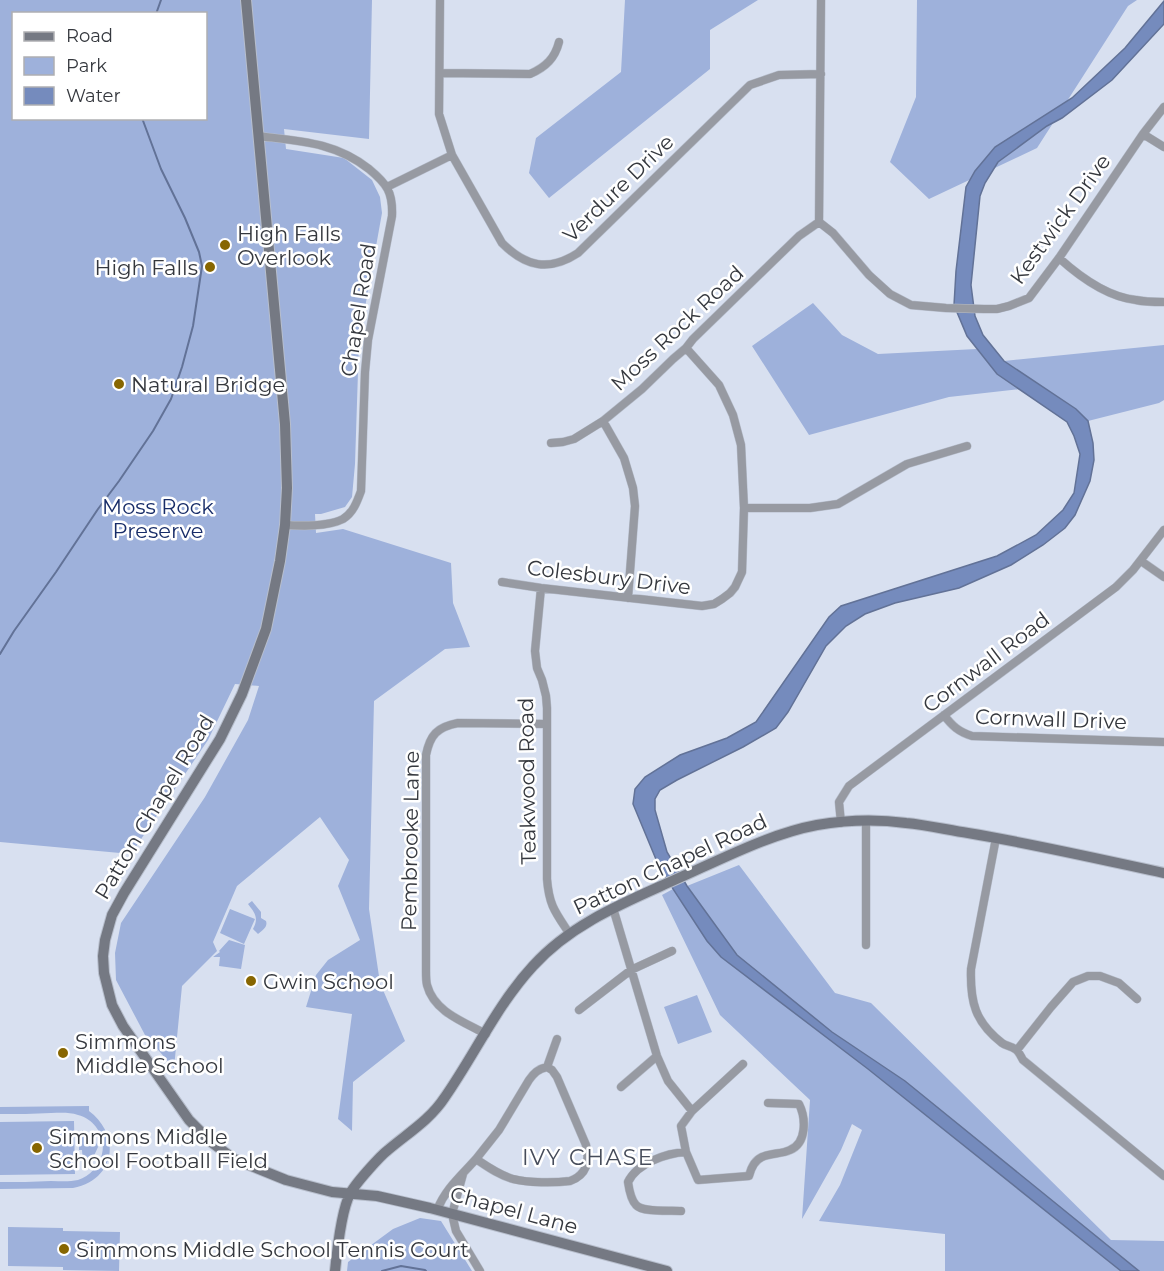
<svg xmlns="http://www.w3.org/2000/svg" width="1164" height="1271" font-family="Montserrat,sans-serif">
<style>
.green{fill:#9eb1db;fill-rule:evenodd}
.water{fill:#758bbd;stroke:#627297;stroke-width:1.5}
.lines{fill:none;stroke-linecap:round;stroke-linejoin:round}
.stream{stroke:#627297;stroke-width:2}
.street-casing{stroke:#b7becc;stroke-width:9}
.secondary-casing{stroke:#b7becc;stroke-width:12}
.street{stroke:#979aa2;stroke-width:8}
.secondary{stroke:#757983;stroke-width:10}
.poi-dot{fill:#876601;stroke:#fff;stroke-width:2}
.labels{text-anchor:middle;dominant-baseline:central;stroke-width:5;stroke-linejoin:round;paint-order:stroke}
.street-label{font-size:21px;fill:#35383e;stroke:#fff}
.poi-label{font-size:21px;fill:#35383e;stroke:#fff;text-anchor:start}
.park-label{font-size:21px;fill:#172c68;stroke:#fff}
.neighbourhood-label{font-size:22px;letter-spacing:1.5px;fill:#464c5a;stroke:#fff}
</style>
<rect width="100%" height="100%" fill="#d8e0f0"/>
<path class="green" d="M0 0H372L369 139 284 129 286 149 344 158 372 180 380 197 382 213 359 341 355 464 352 497 345 507 321 514H315L316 533 343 529 451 563 453 603 470 647 445 649 374 701 369 909 380 983 405 1041 353 1082 352 1131 338 1119 352 1014 306 1007 316 975 328 960 360 940 338 886 349 860 320 817 237 886 213 942 217 951 182 986 174 1068 145 1035 116 980 115 953 121 923 205 797 248 720 259 686 235 684 208 740 131 854 0 842ZM14 14H206V118H14Z
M625 0H758L710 30V69L549 198 529 173 536 138 621 72Z
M917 0H1137L1128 6 1037 148 929 199 890 162 916 97Z
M813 303 842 335 878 354 977 349 997 374 1020 389 949 397 809 435 752 346Z
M1164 345V400L1159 403 1088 421 1076 409 1004 361Z
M739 865 835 993 871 1003 1111 1240 1164 1241V1271H1139L905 1081 832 1032 737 955 687 886Z
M673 889 707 941 721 957 868 1069 1121 1271H945V1234L819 1221 840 1185 862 1130 852 1124 841 1150 802 1219 810 1100 720 1015 662 895Z
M252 901 261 912V918L266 921C268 927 263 930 258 934L253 929C259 918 255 913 248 904Z
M230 909 255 919 244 944 220 933Z
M229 940 245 945 241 969 219 966 220 957H213L220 952 219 951Z
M697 995 712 1032 678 1044 664 1007Z
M89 1106V1111C122 1136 115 1180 73 1188L0 1189V1182C17 1182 34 1182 51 1181 60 1181 69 1182 78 1180 90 1176 99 1166 102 1154 106 1137 95 1119 78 1115 69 1112 60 1113 51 1113 34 1114 17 1114 0 1114V1107Z
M74 1121 75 1174 0 1175V1122Z
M82 1130 93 1136 98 1147 93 1158 83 1164 82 1150H79V1145L82 1144Z
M420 1218 441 1221 472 1271H347L348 1262 393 1229Z
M8 1227 63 1228V1231L120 1232 119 1271 63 1270V1267L8 1266Z"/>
<path class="water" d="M1164 1V24L1112 80 1062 118 1047 126 998 162 985 183 980 196 971 285 975 316 983 335 1004 361 1076 409 1088 421 1093 443 1094 460 1090 481 1075 515 1065 528 1043 545 1011 565 959 588 895 603 865 614 846 626 826 646 788 712 776 728 743 747 677 780 660 790 655 799V810L667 852 687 886 737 955 832 1032 905 1081 1139 1271H1121L868 1069 721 957 707 941 660 869 633 804 635 789 645 777 680 755 727 738 756 722 829 617 841 606 997 556 1036 535 1063 510 1074 493 1080 454 1074 436 1067 422 997 374 967 336 954 305 956 271 966 187 975 171 995 147 1072 98 1125 48Z"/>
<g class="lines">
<path class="stream" d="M156 14 161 0
M0 654 14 631 56 572 98 509 119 481 153 431 171 399 182 367 193 326 202 266 199 252 185 218 161 169 142 118
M382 1271 401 1266 425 1270 426 1271"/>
<g class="street-casing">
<path id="street" d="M440 0 439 114 452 155 502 243C526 267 549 272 578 253L750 85 779 75 821 74
M821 0 819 222 833 233 869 275 890 294 911 305 946 308 984 309H997L1009 306 1029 298 1059 258 1143 134 1164 107
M440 73 530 74C546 67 555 58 559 42
M1143 134 1164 147
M258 136C299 141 335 142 369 169 387 184 393 192 392 216L368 340 365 372 361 491C357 502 353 513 343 519 327 527 302 526 285 525
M387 187 452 155
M1059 258C1080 277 1108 297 1136 300 1145 302 1155 302 1164 302
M603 421 624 458 633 488 635 506 628 598
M551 443 563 442 574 439 603 421 642 389 673 359 686 348 693 339 799 236 819 222
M744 508H810L838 504 907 464 967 446
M1141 561 1164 577
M502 582 541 588 702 606 714 604 722 599 730 593 735 587 742 572 744 508 741 445 733 415 719 385 686 348
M541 588 535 651 537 668 542 680 546 696 547 708V879C549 905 555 912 569 933
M944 715C952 726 959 732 972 736L1164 742
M866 820V945
M841 823 839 802 849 786 1116 587 1133 570 1164 530
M996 838 971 969C970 1002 975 1022 1002 1043 1006 1046 1011 1046 1015 1049 1019 1051 1021 1057 1023 1060L1164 1176
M613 908 657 1056 668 1081 692 1111 681 1126 686 1152 698 1180 749 1176C751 1168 755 1160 762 1157 771 1153 782 1154 790 1150 807 1143 806 1118 799 1104L768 1103
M579 1010 631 970 672 951
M486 1034C464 1022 434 1012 427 985 426 981 426 975 426 971V755C430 735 437 727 458 723L546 724
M1017 1050 1051 1007 1073 982 1088 976H1100L1119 983 1137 999
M547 1067 552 1070 557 1077 586 1145C590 1161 587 1175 570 1181 554 1183 529 1183 513 1179 499 1175 488 1167 476 1159L499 1130 529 1080C534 1073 538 1069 547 1067Z
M547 1067 557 1039
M621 1087 657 1056
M692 1111 743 1064
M463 1174 452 1214 456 1231 480 1271
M437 1210C446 1188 461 1176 476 1159
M681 1211C671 1210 643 1213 636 1205 631 1200 629 1189 628 1182 637 1163 667 1153 686 1152"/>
</g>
<g class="secondary-casing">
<path id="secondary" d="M246 0 285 424 287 488 285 525 280 561 266 629 242 694 220 739 124 893 112 915 105 940 103 956 104 973 112 1005 123 1026 189 1120 211 1142 234 1159 286 1180 332 1192 377 1196 430 1208 667 1271
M335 1271C337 1251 341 1211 350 1194 354 1185 380 1156 388 1150 408 1133 430 1120 445 1097 475 1054 497 1005 533 966 570 925 621 904 670 882 716 862 768 834 817 825 846 820 877 819 906 823 927 825 948 830 968 833 1034 844 1099 859 1164 873"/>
</g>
<use href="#street" class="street"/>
<use href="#secondary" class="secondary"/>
</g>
<g class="poi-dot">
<circle cx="225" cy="245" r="6"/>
<circle cx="210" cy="267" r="6"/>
<circle cx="119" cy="384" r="6"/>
<circle cx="251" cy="981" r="6"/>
<circle cx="63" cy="1053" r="6"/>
<circle cx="37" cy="1148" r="6"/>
<circle cx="64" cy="1249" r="6"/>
</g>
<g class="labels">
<g class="street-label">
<text transform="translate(618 188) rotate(-44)">Verdure Drive</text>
<text transform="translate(1060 219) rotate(-54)">Kestwick Drive</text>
<text transform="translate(358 310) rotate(-81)">Chapel Road</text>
<text transform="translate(677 328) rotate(-43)">Moss Rock Road</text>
<text transform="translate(609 577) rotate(7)">Colesbury Drive</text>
<text transform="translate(986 662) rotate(-37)">Cornwall Road</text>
<text transform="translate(1051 719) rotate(2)">Cornwall Drive</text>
<text transform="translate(527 781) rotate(-91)">Teakwood Road</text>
<text transform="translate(154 807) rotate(-59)">Patton Chapel Road</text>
<text transform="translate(410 841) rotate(-89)">Pembrooke Lane</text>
<text transform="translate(670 864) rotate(-25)">Patton Chapel Road</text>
<text transform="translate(514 1210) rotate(15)">Chapel Lane</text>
</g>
<g class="poi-label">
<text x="237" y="233">High Falls<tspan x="237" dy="24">Overlook</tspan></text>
<text x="198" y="267" text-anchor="end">High Falls</text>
<text x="131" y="384">Natural Bridge</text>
<text x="263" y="981">Gwin School</text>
<text x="75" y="1041">Simmons<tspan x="75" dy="24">Middle School</tspan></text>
<text x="49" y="1136">Simmons Middle<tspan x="49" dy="24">School Football Field</tspan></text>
<text x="76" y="1249">Simmons Middle School Tennis Court</text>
</g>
<g class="park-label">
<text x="158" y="506">Moss Rock<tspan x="158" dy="24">Preserve</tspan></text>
</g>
<g class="neighbourhood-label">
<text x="588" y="1157">IVY CHASE</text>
</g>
</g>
<rect x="12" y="12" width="195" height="108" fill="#ffffff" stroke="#aeafb2" stroke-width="1.5"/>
<rect x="24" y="32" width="30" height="9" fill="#757983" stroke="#aeafb2" stroke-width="1.5"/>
<text x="66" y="42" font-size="18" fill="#35383e">Road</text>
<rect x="24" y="57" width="30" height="18" fill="#9eb1db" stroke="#aeafb2" stroke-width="1.5"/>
<text x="66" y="72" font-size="18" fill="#35383e">Park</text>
<rect x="24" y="87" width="30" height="18" fill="#758bbd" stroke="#aeafb2" stroke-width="1.5"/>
<text x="66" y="102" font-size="18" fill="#35383e">Water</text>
</svg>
